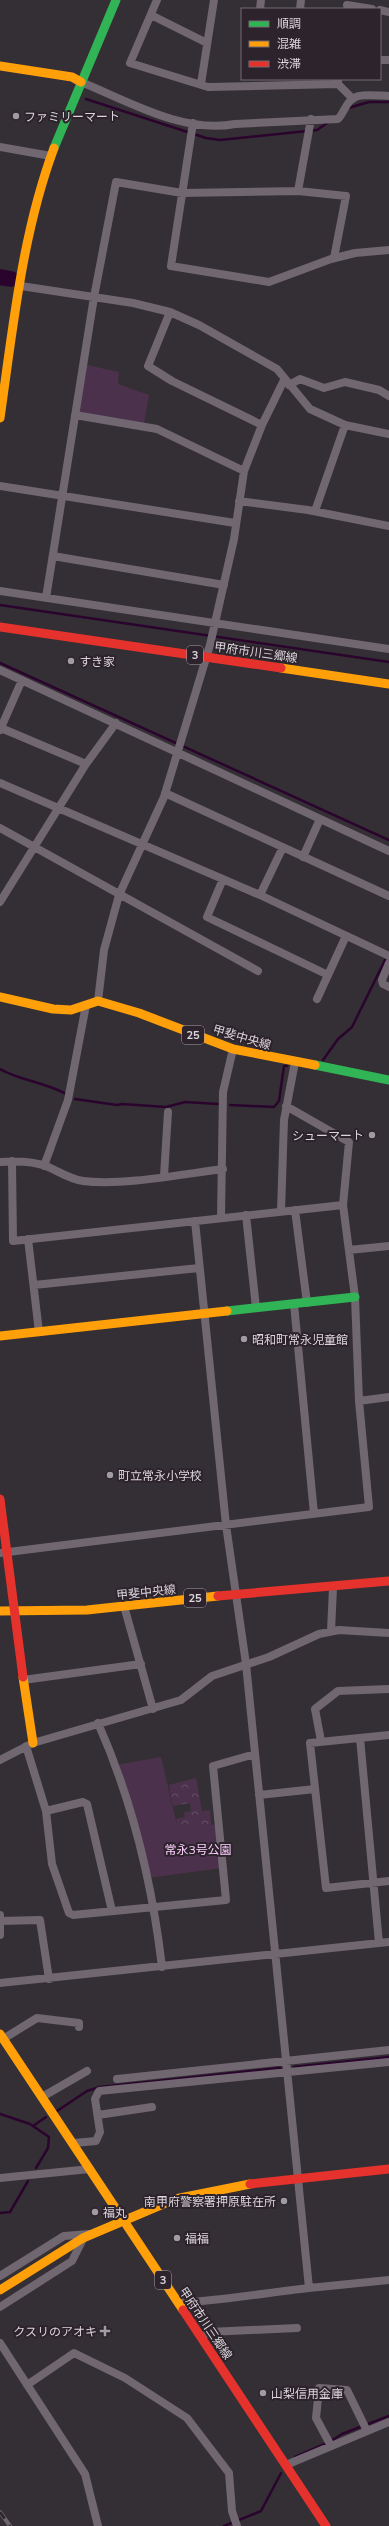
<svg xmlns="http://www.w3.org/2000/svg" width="389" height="2526" font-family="Mulish,'Noto Sans JP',sans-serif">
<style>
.forest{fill:url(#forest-crowns)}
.park{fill:#4c314c}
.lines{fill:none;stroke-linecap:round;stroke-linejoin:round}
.stream{stroke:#2b042e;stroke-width:2.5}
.river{stroke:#2b042e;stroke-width:16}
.street{stroke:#706770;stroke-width:8}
.fast{stroke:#30b455;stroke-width:9}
.slow{stroke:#ff9f0a;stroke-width:9}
.jam{stroke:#e5322d;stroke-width:9}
.rail-casing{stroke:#6c666c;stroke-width:4}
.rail{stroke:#2c232c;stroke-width:2.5;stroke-dasharray:8;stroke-linecap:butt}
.poi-dot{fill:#a19ca1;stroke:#2c232c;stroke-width:1.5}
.labels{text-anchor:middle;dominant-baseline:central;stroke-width:4;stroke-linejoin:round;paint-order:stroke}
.shield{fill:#2c232c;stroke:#a6a0a6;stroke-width:1}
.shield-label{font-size:11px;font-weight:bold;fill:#dbd6db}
.poi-label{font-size:12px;fill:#dbd6db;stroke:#2c232c;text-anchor:start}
.street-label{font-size:12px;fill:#dbd6db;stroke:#2c232c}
.park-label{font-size:12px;fill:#fed1ff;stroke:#2c232c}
</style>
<defs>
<pattern id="forest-crowns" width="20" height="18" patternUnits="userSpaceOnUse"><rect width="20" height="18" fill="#4c314c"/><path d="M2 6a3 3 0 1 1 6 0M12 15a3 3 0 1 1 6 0" fill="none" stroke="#654e65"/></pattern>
</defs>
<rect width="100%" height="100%" fill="#342f34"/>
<path class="forest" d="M196 1778 202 1811 210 1810 211 1825 178 1830 176 1819 185 1817 184 1812 191 1811 190 1803 173 1806 169 1785Z"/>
<path class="park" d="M83 364 119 372 118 384 149 395 144 424 75 415Z
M161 1757 178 1829 218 1824 222 1868 148 1878 116 1765Z"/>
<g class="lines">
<path class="stream" d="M86 99 206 138 220 140 317 130 330 121
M348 108 369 102H389
M0 605 389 662
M0 663 389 840
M323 1060 338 1039 352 1027 385 960
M0 1069C21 1081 45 1082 66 1094
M75 1099 117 1105 122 1104 166 1107 185 1102 218 1104
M230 1105 274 1107 279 1101 284 1066H287
M294 2067 389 2057
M57 2111 87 2091 100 2087 280 2068
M0 2114 30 2124 49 2137 48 2148 36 2168
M33 2126 46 2117
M0 2213 10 2212 28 2181
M331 2441 342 2434 389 2416
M295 2457 327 2443
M224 2526 261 2511 281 2473"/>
<path class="river" d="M0 277 11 279"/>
<path class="street" d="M157 0 130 63 208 87 338 84
M347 5 372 9
M260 9 261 0
M300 9 301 0
M380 10 389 12
M151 15 207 43
M380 60H389
M338 80V84L353 99
M81 82C128 101 183 134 235 124L338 119C344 113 344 107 350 101 357 92 378 96 389 96
M201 84 214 0
M193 123 171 266 269 282 331 259 355 253 389 250
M0 147 51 156
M298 191 346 196 334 258
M21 286 133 303 170 312 199 325 277 369 310 409 345 425 389 434
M170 312 148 366 172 381 262 425
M289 385 300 379 324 388 345 382 379 390 389 396
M75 415 157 429 244 471
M0 486 235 523
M239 501 308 510 389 526
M315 511 345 425
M53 556 224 585
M0 591 389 649
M46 598 94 297 116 182 182 193 298 191 311 119
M0 670 389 851
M1 728 86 764
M0 730 22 680
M0 783 260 895 389 956
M165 793 389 896
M0 828 258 971
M303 857 320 819
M223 879 207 917 328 975
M260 895 283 847
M0 902 86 764 116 723
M389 963 382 980 383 984 389 987
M317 999 346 936
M98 1001 104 950 119 895 164 797 210 645 234 539 244 471 262 425 284 380
M12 1161 13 1241 343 1205
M0 1162C14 1161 32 1161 46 1166 58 1171 69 1179 83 1181 122 1186 183 1174 223 1169
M44 1166 68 1100 86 1005
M164 1176 168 1112
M295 1210 307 1303
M281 1211 284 1120 295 1062
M246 1215 256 1308
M221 1217 223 1092 233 1049
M28 1239 39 1332
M349 1250 389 1246
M34 1285 199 1268
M294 1304 314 1514
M359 1401 389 1397
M0 1553 369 1507 359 1401 355 1297 343 1205 349 1142 286 1106
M124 1606 153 1709
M331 1631 333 1588
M23 1680 141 1664
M98 1723C133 1802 152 1882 162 1967
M389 1735 310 1743 326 1888 389 1881
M360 1738 379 1943
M321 1741 315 1709 338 1691 389 1689
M26 1746 46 1811 52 1864 69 1913 73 1915 226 1900 213 1766 255 1754
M0 1760 33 1743 181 1700 212 1676 269 1657 319 1634 339 1630 389 1633
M259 1795 315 1789
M46 1811 83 1802 87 1804 112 1911
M0 1915V1935
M0 1921 40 1920 49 1979
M0 1983 389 1942
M3 2039 37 2018 79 2023V2027
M117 2079 389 2050
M42 2097 87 2071
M98 2115 152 2107
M74 2143 96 2141 100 2132 95 2099 99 2091 389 2062
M0 2178 90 2169
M0 2276 64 2236 89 2234
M309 2288 389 2280
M179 2303C223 2300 265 2293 309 2288L246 1664 226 1525 195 1221
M0 2307 72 2261 83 2239
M201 2337 209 2332 297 2328
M0 2343 85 2474 98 2526
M27 2385 74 2353 125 2378 187 2418 229 2473 232 2511 237 2526
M331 2446 316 2418 319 2388 347 2390 367 2431
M286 2465 389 2422"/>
<path class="fast" d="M54 148 116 0
M315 1065 389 1080
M227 1311 355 1297"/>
<path class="slow" d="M0 66 72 77 81 82
M0 418C13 328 22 234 54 148
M281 668 389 684
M0 997 53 1009 71 1010 98 1001 139 1013 233 1049 315 1065
M0 1336 227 1311
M0 1611 87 1610 218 1596
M23 1677 33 1743
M0 2034 183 2310
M0 2290 83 2238 175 2199 250 2184"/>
<path class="jam" d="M0 627 281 668
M0 1499 23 1677
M218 1596 389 1581
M250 2184 389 2169
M183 2310 326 2526"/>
<g class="rail-casing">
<path id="rail" d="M0 2512 10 2526"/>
</g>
<use href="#rail" class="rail"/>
</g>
<g class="poi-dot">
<circle cx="16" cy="116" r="4"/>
<circle cx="71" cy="661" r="4"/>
<circle cx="372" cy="1135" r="4"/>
<circle cx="244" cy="1339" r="4"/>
<circle cx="110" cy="1475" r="4"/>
<circle cx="284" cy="2201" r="4"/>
<circle cx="95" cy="2212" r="4"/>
<circle cx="177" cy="2238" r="4"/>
<path d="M103 2325h4v4h4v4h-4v4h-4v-4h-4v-4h4z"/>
<circle cx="263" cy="2393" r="4"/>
</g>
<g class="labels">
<g class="shield">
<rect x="187" y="646" width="16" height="18" rx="3"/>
<rect x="182" y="1026" width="22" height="18" rx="3"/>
<rect x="184" y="1589" width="22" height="18" rx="3"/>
<rect x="155" y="2271" width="16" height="18" rx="3"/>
</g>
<g class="shield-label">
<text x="195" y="655">3</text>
<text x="193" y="1035">25</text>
<text x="195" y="1598">25</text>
<text x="163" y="2280">3</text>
</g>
<g class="poi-label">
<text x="24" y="116">ファミリーマート</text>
<text x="79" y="661">すき家</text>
<text x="364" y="1135" text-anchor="end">シューマート</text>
<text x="252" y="1339">昭和町常永児童館</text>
<text x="118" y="1475">町立常永小学校</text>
<text x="276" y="2201" text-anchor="end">南甲府警察署押原駐在所</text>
<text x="103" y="2212">福丸</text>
<text x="185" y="2238">福福</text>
<text x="97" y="2331" text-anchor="end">クスリのアオキ</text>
<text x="271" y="2393">山梨信用金庫</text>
</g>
<g class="street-label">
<text transform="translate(256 652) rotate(8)">甲府市川三郷線</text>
<text transform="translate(242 1037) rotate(16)">甲斐中央線</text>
<text transform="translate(146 1592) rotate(-6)">甲斐中央線</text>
<text transform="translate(206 2323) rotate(56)">甲府市川三郷線</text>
</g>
<g class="park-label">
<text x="198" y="1849">常永3号公園</text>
</g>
</g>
<rect x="241" y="8" width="140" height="72" fill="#2c232c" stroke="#726b72"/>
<rect x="249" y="21" width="20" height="6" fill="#30b455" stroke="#726b72"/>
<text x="277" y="28" font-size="12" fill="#dbd6db">順調</text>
<rect x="249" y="41" width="20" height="6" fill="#ff9f0a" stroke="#726b72"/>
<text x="277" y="48" font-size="12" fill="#dbd6db">混雑</text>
<rect x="249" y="61" width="20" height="6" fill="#e5322d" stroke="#726b72"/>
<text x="277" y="68" font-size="12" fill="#dbd6db">渋滞</text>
</svg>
